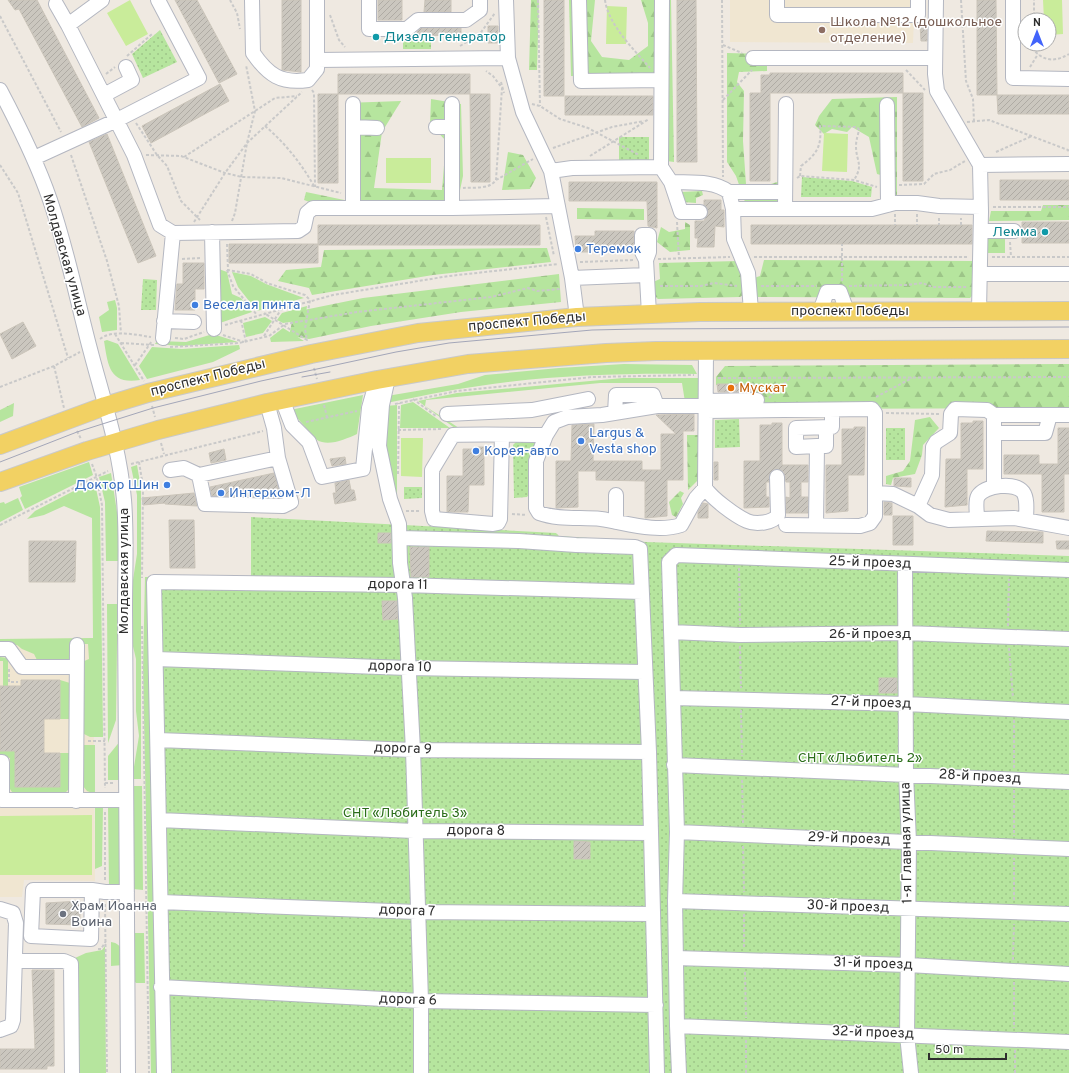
<svg xmlns="http://www.w3.org/2000/svg" width="1069" height="1073" font-family="Overpass,sans-serif">
<style>
.education{fill:#f0e6d1}
.grass{fill:#b6e59e}
.forest{fill:url(#forest-firs)}
.park{fill:url(#park-dots)}
.pitch{fill:#c9ec9a}
.building{fill:url(#building-hatch);stroke:#cbc5ba}
.lines{fill:none;stroke-linecap:round;stroke-linejoin:round}
.minor-casing{stroke:#b4b7c1;stroke-width:16}
.major-casing{stroke:#c9c9c9;stroke-width:20}
.path{stroke:#c9c9c9;stroke-width:2;stroke-dasharray:3 2;stroke-linecap:butt}
.minor{stroke:#fff;stroke-width:14}
.major{stroke:#f2d163;stroke-width:18}
.tram{stroke:#a3a6b8;stroke-width:1}
.education-dot{fill:#8d6e63;stroke:#fff;stroke-width:1.5}
.culture-dot{fill:#0f9aa8;stroke:#fff;stroke-width:1.5}
.shop-dot{fill:#3f7fe0;stroke:#fff;stroke-width:1.5}
.food-dot{fill:#e8710a;stroke:#fff;stroke-width:1.5}
.worship-dot{fill:#6b7280;stroke:#fff;stroke-width:1.5}
.labels{text-anchor:middle;dominant-baseline:central;stroke-width:3;stroke-linejoin:round;paint-order:stroke}
.education-label{font-size:14px;fill:#785e54;stroke:#fff;text-anchor:start}
.culture-label{font-size:14px;fill:#0d838f;stroke:#fff;text-anchor:start}
.shop-label{font-size:14px;fill:#366cbe;stroke:#fff;text-anchor:start}
.street-label{font-size:14px;fill:#2e2e2e;stroke:#fff}
.food-label{font-size:14px;fill:#c56008;stroke:#fff;text-anchor:start}
.park-label{font-size:14px;fill:#2c6e1b;stroke:#fff}
.worship-label{font-size:14px;fill:#5b616d;stroke:#fff;text-anchor:start}
</style>
<defs>
<pattern id="forest-firs" width="22" height="20" patternUnits="userSpaceOnUse"><rect width="22" height="20" fill="#b6e59e"/><path d="M5 1l3.5 6h-7zM16 11l3.5 6h-7z" fill="#9dc588"/></pattern>
<pattern id="park-dots" width="8" height="8" patternUnits="userSpaceOnUse"><rect width="8" height="8" fill="#b6e59e"/><path d="M2 2h.1M6 6h.1" fill="none" stroke="#9dc588" stroke-width="1.8" stroke-linecap="round"/></pattern>
<pattern id="building-hatch" width="6" height="6" patternUnits="userSpaceOnUse"><rect width="6" height="6" fill="#cbc7bf"/><path d="M-1 1l2-2M0 6l6-6M5 7l2-2" fill="none" stroke="#afaba4"/></pattern>
</defs>
<rect width="100%" height="100%" fill="#efe9e1"/>
<path class="education" d="M730 0H921L914 18 913 43 730 42Z
M93 638 95 881 24 880 22 897H0V639Z"/>
<path class="grass" d="M216 268 227 272 232 294 241 298 252 312 217 324Z
M232 272 251 276 266 284 304 298 257 311 238 287Z
M115 300 117 308V330L102 332 99 317 109 310 107 302Z
M307 306 305 320 283 323 277 320 282 313Z
M265 317 272 321 263 333 246 337 243 323Z
M283 328 304 341 271 342 270 338Z
M213 334 238 342 181 346 155 344 157 341 186 342Z
M107 340 118 344 140 380C109 385 108 365 104 341Z
M239 345 240 349 213 362 147 379 139 366 152 347 182 349Z
M624 364 692 365 697 374C624 373 551 375 479 386 448 390 417 397 386 403L387 396 458 384 485 375 559 368Z
M623 378H700L702 399 685 402 682 383H600L426 400 425 406 459 428 456 429 418 401 457 393Z
M363 395 357 434C346 439 328 447 317 440L290 410Z
M413 402 450 428H400L401 405Z
M397 405V503L383 444 386 406Z
M89 462 93 475 25 509 20 498 22 496 19 487Z
M137 465 141 488V779H132L139 736 136 711V659L131 638 132 586 137 554V495L131 467Z
M111 473 119 525 120 560 118 561H106L105 502 99 477Z
M93 481 95 484 100 507 103 735V737H90L82 733V662L89 659 88 644H74L72 662 37 660 34 654 22 649 17 645H0V639L93 638 92 518 64 506 44 515 27 519 35 511Z
M18 498 23 510 0 522V503L4 502 5 504Z
M145 577H151L160 1073H151L143 668Z
M107 604H118L120 614 117 646 116 720 108 743Z
M0 657 8 658V686H3V661H0Z
M60 680 70 683 71 719H60Z
M121 740V780H108V756Z
M82 745H95V794L87 791 83 786Z
M0 751H15V787H60V753H72L70 788 66 792H12L10 789V758L0 757Z
M131 786H142L143 890 133 889Z
M95 806H103L102 866 95 869Z
M108 806 121 807 122 882 119 886 109 888Z
M132 933H144L145 983H136L134 981Z
M111 942C124 944 122 954 123 965L111 966Z
M105 946 106 1073H78V966L75 958 86 953 102 950Z"/>
<path class="forest" d="M531 0H539L537 70H529Z
M569 0H595L591 41 602 57 629 60 648 46V23L641 0H671L674 162 667 161 664 76H571Z
M727 53 767 54V71L739 72 737 82 744 91 743 141 746 184 768 185 780 181 779 203 745 202 736 176 727 162Z
M897 97V195L893 194 892 178 877 174 869 137 852 127 847 132 832 129 824 134 815 125 819 116 832 99Z
M431 99 461 104 463 176 455 214 337 212 304 200 306 192 349 201 346 176 345 103 401 101 382 132 374 188 442 190 446 141 430 124Z
M508 152 523 155 536 178 530 189 502 190Z
M702 191 703 195 696 198V203L683 202 680 192Z
M1043 205H1069V220L989 221 991 211H1041Z
M577 208 644 209V220L577 219Z
M685 222 690 225V250L670 252 657 242 661 227 669 232 685 229Z
M988 237H1005V253H988Z
M547 248 551 262 433 275 312 295 309 288 278 281 286 270 321 267 324 250Z
M764 260 976 261 972 296 970 298 757 297 754 278 760 276Z
M738 261 741 265 743 295 740 297 658 299 653 295V282L660 279 659 263Z
M559 274 561 302 461 312 371 326 309 339 289 336 294 312 363 298Z
M1069 364V408L750 409 754 394V384L716 385V377L725 366Z
M14 403 13 416 0 422V410Z
M930 417 939 428 923 445 922 455 915 474 893 478 891 485 886 484V476L903 471 910 461 915 420Z
M687 435H701L699 479 688 490Z
M680 491 684 493 681 498 683 504 676 517 672 515 669 502Z"/>
<path class="park" d="M160 30 177 62 143 78 132 54Z
M403 40H431V49H403Z
M619 137H649V162H619Z
M802 177 852 181 872 187 871 197H801Z
M143 279 157 280 156 310H141Z
M739 419 740 447 715 448V420Z
M886 428H905V460H886Z
M517 441H534L538 445 532 490 527 497 514 498 513 445Z
M404 487H422V498L404 499Z
M251 517 556 533 559 536 646 542 1069 556V1073H160L151 577 251 579Z"/>
<path class="pitch" d="M130 0 148 34 126 46 107 13Z
M1043 0H1062L1063 34 1049 35V20H1044Z
M607 6 627 7 626 44H606Z
M824 133 848 134 847 172 822 171Z
M386 158H431V183H386Z
M401 438H423L422 477 401 476Z
M92 815V875H0V816Z"/>
<path class="building" d="M8 0H37L99 118 82 127 19 9 15 10Z
M175 0H197L237 74 219 83Z
M282 0H301V72L282 70Z
M378 0H402V20H378Z
M425 0H451V12H424Z
M544 0H564V96H544Z
M677 0H696L697 162H677Z
M977 0H996L997 95H977Z
M920 25H927V41H921Z
M488 26H498V43H488Z
M421 28H461V36L417 35V32Z
M770 73H903V93H770V181H750V93H761V75H770Z
M338 74H470V94H338Z
M220 84 229 101 151 143 142 126Z
M903 93H923V181H903Z
M318 94H338V183H318Z
M470 94H490V182H471Z
M997 95H1069V114H998Z
M565 96H653V115H565Z
M107 134 156 256 138 263 89 142Z
M1000 180H1069V200H1000Z
M569 182H657V228L648 226 647 201H569Z
M704 200H721V210H724V227L715 226 714 247H697L698 238H695V221H704L708 212 704 205Z
M1022 222H1069V243H1022Z
M318 225H540V245H318V263H229V244H318Z
M751 225H972V244H751Z
M595 231H634V247H590V252H576L575 236H595Z
M183 263H204V289H195V310H175L177 284H183Z
M23 322 36 346 12 359 0 334Z
M717 384H754V392H718Z
M694 414V431H683V480H667V516L645 518V481L596 480V471H578V507L556 508V461H571L572 425 594 424 593 461H642V470H661V434H676L656 415Z
M973 421H983V469H967V505L945 507 946 459H961V423H973Z
M772 423H782V465H808V482H801V497H808V513H786V497L790 498V482H786L784 472 777 469 770 473 769 482H766V497H769V507L744 508V461H760V425H772Z
M854 427H865L864 475H848V511L826 513V465H842V429H854Z
M1058 428H1069V474H1064V512H1042V474H1004V455H1039V464H1058Z
M475 447H484V485H469L468 512H447V476H463V449H475Z
M224 449 226 460 211 463 209 453Z
M345 457 346 464 332 466 330 459Z
M714 462H718V480H714Z
M274 473 281 497 212 496 210 487Z
M894 478H911V487L894 486Z
M349 480 351 490H354L356 500 335 504 333 493H336L335 483Z
M194 493 197 506 165 504V503L143 505 142 498Z
M884 502 892 503V515H884Z
M703 503 708 504V518H698V512Z
M893 516H913V545H893Z
M169 520H194L195 568H170Z
M987 531 1043 532V543L986 541Z
M378 533H391V543H378Z
M29 541H76L75 582H29Z
M1056 541H1069V549H1057Z
M410 547H429V577H411Z
M382 601H397L398 619 383 620Z
M879 678H897V693H879Z
M21 680H60V719H44V753H60V787H15V751H0V686H21Z
M574 841 590 842V859H574Z
M80 901V925L46 924V903Z
M32 970H54V1066H47V1069H0V1049H35Z"/>
<g class="lines">
<g class="minor-casing">
<path id="minor" d="M102 0 68 25 134 155 160 225 173 233 298 231 304 227 307 213 313 208H452L558 206
M252 0 253 53C268 75 281 84 308 80L317 69V60
M317 0V60L508 58
M369 0V29H407L418 20H466L480 10V0
M506 0 508 58 523 112 551 171 572 278 577 317
M579 0 581 81 661 80
M777 0V15H918V0
M936 0 935 74 937 91 980 165 981 212 979 311
M1013 0V78L1069 79
M56 4 68 25
M753 58H935
M0 90C19 126 37 162 50 200 67 249 77 300 90 349 103 399 120 449 124 500 127 536 125 572 125 609L128 1073
M104 95 132 80 126 67
M887 105 888 205
M353 127 377 128
M436 127H452
M34 158 117 120 199 78 158 0
M980 165 1069 164
M661 167 662 0
M551 171 572 168 661 167 671 182C690 183 713 180 729 192L733 209 734 239 748 273 751 311
M671 182 681 212H700
M729 192H785
M353 208V104
M452 208V104
M733 209H872L895 203H917L939 206 981 207
M785 209 786 104
M981 231H1014
M212 232 214 329
M646 260 649 252V235H642V252L646 260 649 314
M980 274H1069
M572 278 646 275
M820 311 827 292H840L847 311
M164 321 194 322
M163 338 173 233
M388 378 382 405 379 446 390 499 399 524 400 563 405 598 413 750 421 1001V1073
M282 399 292 425 309 442 322 477 363 469 369 408 377 380
M706 401 757 400
M706 411 872 409 875 413V516L870 523 860 526 786 525
M615 413 616 395H653L657 406
M447 414 532 410 588 399
M994 415V486
M994 433H1045L1050 415
M502 435 500 519 498 523 493 524 434 519 432 511V470L453 435C484 434 515 435 546 435L554 422 567 417 602 415 657 406H706
M546 435 536 461V508L539 513C558 520 581 517 601 519 627 523 656 533 681 525L696 498 705 488 706 351
M817 446H826V427
M170 470 184 468 199 475 278 458 274 428 267 403
M199 475 205 504 283 506 291 502 278 458
M705 488C713 499 734 515 747 521 756 525 773 523 778 515L777 477
M875 493 893 494 918 506 930 515 949 520 1014 518 1069 528
M918 506 932 475 933 447 936 442 950 433 951 414 955 409 987 410 994 415H1069
M977 518C977 512 975 501 978 496 985 485 1015 482 1023 492 1028 499 1026 512 1026 520
M616 522V495
M816 525 817 446 796 447V428L832 427V410
M400 538 519 541 576 545 635 547 640 549 649 752 657 1073
M905 565 906 774 909 842 907 1035 911 1073
M671 632 740 635 905 633 1069 639
M0 649H9L22 667H76
M156 659 408 668 644 672
M674 698 906 704 1069 712
M158 740 413 750 649 752
M0 762H2V800H126
M674 765 1069 782
M76 801 77 645
M159 820 414 831 650 833
M677 832 1069 849
M92 890 91 939 31 936 33 890H92L105 892H127
M675 901 1069 914
M161 902 417 912 653 914
M0 909 13 913 16 923 13 1020 11 1026 0 1030
M676 958 908 965 1069 974
M15 961H64L71 964 72 1073
M161 987 421 1001 656 1005
M677 1026 1069 1042
M164 1073 154 582 403 585 642 592
M679 1073 677 1026 675 901 677 832 669 562 676 555 1069 570"/>
</g>
<g class="major-casing">
<path id="major" d="M0 445 105 406 148 393 311 354 418 333 577 317 700 312 1069 311
M0 482 87 451 158 430 267 403 377 380 468 364 606 353 656 351 1069 349"/>
</g>
<path class="path" d="M230 0 237 13 240 29
M538 0 540 106
M605 0C608 24 634 50 650 68
M722 0 723 177
M961 0 966 81 973 99 974 121
M330 15 339 40 345 47
M0 16 61 132
M1032 20 1034 17V0
M1029 44C1040 60 1052 64 1069 54
M723 45 742 53
M460 46 479 35 495 13
M127 56 152 34
M1030 67 1038 54
M906 70 925 90
M106 74 115 67
M501 82 504 93
M312 90 314 93 315 187
M723 100 752 70
M532 104 540 106 560 119 588 128 639 155
M967 122 989 120 1068 150 1069 152
M136 123 157 155 167 166 181 201 200 220
M265 126C285 143 301 163 314 186
M553 148 612 127 644 121
M996 152 1032 136
M71 155 107 261 119 306 121 334
M146 155 181 156 225 173 242 177 281 178 341 193
M590 156 649 119
M184 157 275 98 297 96
M0 165 18 193 68 358
M800 176 801 166C817 154 822 146 820 126L857 127 859 130C858 135 856 140 856 146 856 162 864 164 854 180
M797 178 800 176 854 180 877 187
M496 180 533 159
M899 185 924 184 934 174 950 170 965 161
M463 188C474 187 489 190 496 180L502 88 493 76 486 71
M993 207H1069
M895 214V225
M917 214V225
M546 217 554 256
M939 218V225
M232 221 235 213 247 143 255 111 246 65
M194 222 225 173 247 143 302 92
M677 222 679 259
M961 225V218
M1010 242 1011 257
M227 244 228 270 251 274 267 283 305 295 310 300 305 329 307 340 264 313
M754 257H968
M992 257H1069
M182 259 201 258
M658 259 730 257
M580 262 634 260
M227 270 233 286 257 315
M842 281V244
M660 286H701L714 283 737 286
M761 286H817
M849 286 907 285 922 283 933 287H968
M241 320 246 342
M225 325 333 295 449 276 558 264
M115 334 144 381
M223 335 244 342
M264 336 282 308
M175 338 184 339 204 332
M100 339C113 329 136 335 151 337
M121 343 154 345
M170 347 239 343 269 336 285 324 357 312 491 297 528 288 537 291 561 289
M135 365 152 341
M54 366 64 408
M314 368 317 379
M718 378 1069 377
M0 387 54 366 80 352
M876 397 912 378
M769 398 790 378
M413 399 436 416
M395 404 457 391 592 377 694 375
M324 405 327 417
M152 406 155 417
M886 413 940 414
M306 422 357 411
M398 430 443 429
M77 431 81 439
M161 443 164 454
M139 462 143 486 142 578
M92 464 96 475 102 505 105 788
M131 464 263 431
M398 474 399 403
M406 511H421
M512 514 527 515
M0 525 108 471
M739 568 740 624
M142 626 149 1073
M1008 626 1009 579
M740 646 741 688
M1009 648 1013 698
M9 669V682H18
M741 710 742 756
M88 741H105
M1014 768V720
M742 780 743 824
M105 783H114
M1014 790V836
M105 812V880
M743 846 744 892
M1014 900V858
M105 904 107 1073
M744 914V948
M98 949H101L106 941
M1013 960 1014 924
M745 972 746 1018
M1014 982V1028
M746 1040V1073
M1015 1050V1073"/>
<use href="#minor" class="minor"/>
<use href="#major" class="major"/>
<path class="tram" d="M302 377 330 372
M0 462 77 432 153 408 261 381 396 352 449 343 592 330 638 329 1069 327"/>
</g>
<circle class="education-dot" cx="822" cy="30" r="4"/>
<g class="culture-dot">
<circle cx="376" cy="37" r="4"/>
<circle cx="1045" cy="232" r="4"/>
</g>
<g class="shop-dot">
<circle cx="578" cy="249" r="4"/>
<circle cx="195" cy="305" r="4"/>
<circle cx="581" cy="441" r="4"/>
<circle cx="476" cy="451" r="4"/>
<circle cx="167" cy="485" r="4"/>
<circle cx="221" cy="493" r="4"/>
</g>
<circle class="food-dot" cx="731" cy="388" r="4"/>
<circle class="worship-dot" cx="63" cy="914" r="4"/>
<g class="labels">
<g class="education-label">
<text x="830" y="22">Школа №12 (дошкольное<tspan x="830" dy="16">отделение)</tspan></text>
</g>
<g class="culture-label">
<text x="384" y="37">Дизель генератор</text>
<text x="1037" y="232" text-anchor="end">Лемма</text>
</g>
<g class="shop-label">
<text x="586" y="249">Теремок</text>
<text x="203" y="305">Веселая пинта</text>
<text x="589" y="433">Largus &amp;<tspan x="589" dy="16">Vesta shop</tspan></text>
<text x="484" y="451">Корея-авто</text>
<text x="159" y="485" text-anchor="end">Доктор Шин</text>
<text x="229" y="493">Интерком-Л</text>
</g>
<g class="street-label">
<text transform="translate(64 255) rotate(74)">Молдавская улица</text>
<text x="850" y="311">проспект Победы</text>
<text transform="translate(527 322) rotate(-5)">проспект Победы</text>
<text transform="translate(208 378) rotate(-14)">проспект Победы</text>
<text transform="translate(870 563) rotate(2)">25-й проезд</text>
<text transform="translate(124 571) rotate(-90)">Молдавская улица</text>
<text transform="translate(398 585) rotate(1)">дорога 11</text>
<text x="870" y="634">26-й проезд</text>
<text transform="translate(400 667) rotate(2)">дорога 10</text>
<text transform="translate(871 703) rotate(2)">27-й проезд</text>
<text transform="translate(403 749) rotate(2)">дорога 9</text>
<text transform="translate(980 777) rotate(3)">28-й проезд</text>
<text transform="translate(476 831) rotate(1)">дорога 8</text>
<text transform="translate(849 839) rotate(2)">29-й проезд</text>
<text transform="translate(907 843) rotate(-91)">1-я Главная улица</text>
<text transform="translate(848 907) rotate(2)">30-й проезд</text>
<text transform="translate(407 911) rotate(2)">дорога 7</text>
<text transform="translate(873 964) rotate(2)">31-й проезд</text>
<text transform="translate(408 1000) rotate(2)">дорога 6</text>
<text transform="translate(873 1033) rotate(2)">32-й проезд</text>
</g>
<g class="food-label">
<text x="739" y="388">Мускат</text>
</g>
<g class="park-label">
<text x="860" y="758">СНТ «Любитель 2»</text>
<text x="405" y="813">СНТ «Любитель 3»</text>
</g>
<g class="worship-label">
<text x="71" y="906">Храм Иоанна<tspan x="71" dy="16">Воина</tspan></text>
</g>
</g>
<g transform="translate(1037 32)"><circle r="19" fill="#ffffff" stroke="#ababab"/>
<path d="M0-3L7 15L0 10L-7 15Z" fill="#4264fb"/>
<text y="-6" font-size="11" font-weight="bold" text-anchor="middle" fill="#2e2e2e">N</text>
</g>
<path d="M929 1053v6h77v-6" fill="none" stroke="#2e2e2e" stroke-width="2"/>
<text x="935" y="1053" font-size="12" fill="#2e2e2e" stroke="#ffffff" stroke-width="3" paint-order="stroke">50 m</text>
</svg>
